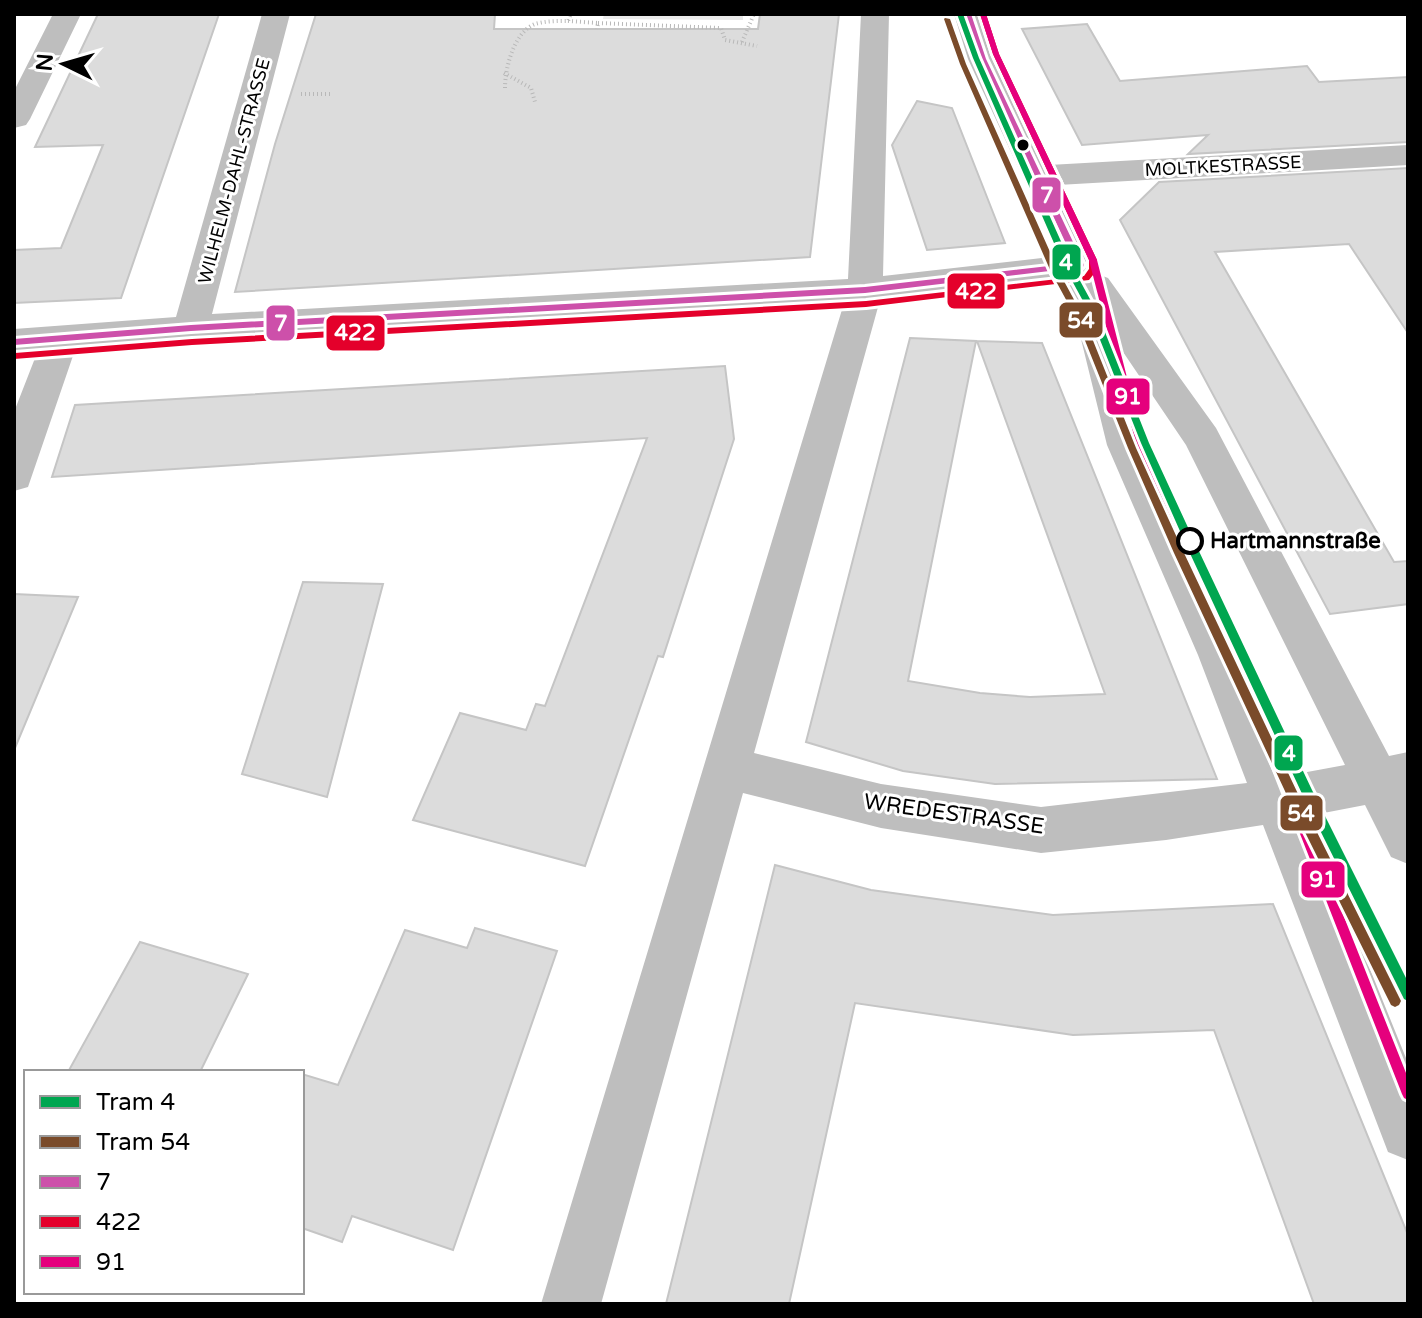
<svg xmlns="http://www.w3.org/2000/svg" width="1422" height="1318" font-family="'Varela Round',sans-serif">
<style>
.green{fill:#eaeaea}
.building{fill:#dcdcdc;stroke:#c5c5c5;stroke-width:2}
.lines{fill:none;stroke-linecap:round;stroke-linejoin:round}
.path{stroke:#b8b8b8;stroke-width:4;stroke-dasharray:1 3;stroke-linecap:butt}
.minor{fill:#bebebe;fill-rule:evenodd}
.bus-1-casing{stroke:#fff;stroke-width:6}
.bus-2-casing{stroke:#fff;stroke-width:6}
.bus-3-casing{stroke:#fff;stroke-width:6}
.bus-1{fill:#cd50aa;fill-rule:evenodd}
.bus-2{fill:#e4002b;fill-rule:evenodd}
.bus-3{fill:#e5007d;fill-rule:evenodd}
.tram-1-casing{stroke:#fff;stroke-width:6}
.tram-2-casing{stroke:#fff;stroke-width:6}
.tram-1{fill:#00a650;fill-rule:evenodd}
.tram-2{fill:#7a4b2a;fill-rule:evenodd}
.bus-dot{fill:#000;stroke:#fff;stroke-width:3}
.stop-dot{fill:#fff;stroke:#000;stroke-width:4}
.labels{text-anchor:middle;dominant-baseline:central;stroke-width:6;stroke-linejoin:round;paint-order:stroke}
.far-street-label{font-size:18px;fill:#000;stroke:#fff}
.stop-label{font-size:22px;font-weight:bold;fill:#000;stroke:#fff;text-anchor:start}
.street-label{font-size:22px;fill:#000;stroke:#fff}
.line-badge{stroke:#fff;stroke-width:3}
.badge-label{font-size:22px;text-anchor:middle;font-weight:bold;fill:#fff}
</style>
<rect width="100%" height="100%" fill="#fff"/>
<path class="green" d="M604 14H743V20L603 19Z"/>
<path class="building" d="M98 14H219L121 298 14 303V250L61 248 103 145 35 147Z
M316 14H495L494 29H758L760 14H839L810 257 235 292 275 144Z
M1087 24 1120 81 1307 66 1319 82 1408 77V142L1188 154 1208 135 1082 145 1022 29Z
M917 101 952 108 1005 243 927 250 892 145Z
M1408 168V333L1349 244 1215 252 1394 562 1408 561V604L1330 614 1120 220 1159 182Z
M910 338 976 341 908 681 980 693 1030 697 1105 694 977 341 1042 343 1217 779 995 784 903 771 806 742Z
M725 366 734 439 663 657 658 656 585 866 413 820 460 713 526 730 536 704 545 706 647 438 52 477 75 405Z
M303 582 383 584 327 797 242 774Z
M14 594 78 597 15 748H14Z
M775 865 871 890 1053 915 1273 904 1408 1235V1304H1314L1214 1030 1073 1035 855 1003 789 1304H666Z
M475 928 557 951 453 1250 352 1216 342 1242 302 1228V1074L338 1085 405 930 467 948Z
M140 942 248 974 200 1072H68Z"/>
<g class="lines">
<path class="path" d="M568 21 598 23 597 29
M598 23 721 28 725 40 757 46
M742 42 754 14
M504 73 531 88 535 102
M505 88C505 68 514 32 535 24 545 21 557 21 568 21L571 14
M301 94H332"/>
<path class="minor" d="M53 14H81L30 119 26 125 14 128V91Z
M262 14H290L212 314 848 279 861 14H889L883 276 1059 256 968 59 954 14H982L998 59 1049 165 1408 145V165L1058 185 1100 275 1108 278 1216 428 1389 756 1408 752V864L1391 857 1365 805 1308 816 1408 1063V1160L1388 1152 1263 825 1166 840 1041 853 881 828 743 793 601 1304H541L844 303 75 350 28 487 14 491V412L37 353 14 355V329L176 317ZM1066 278 1107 445 1198 655 1247 783 1041 807 881 784 754 753 880 300ZM1119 346 1186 445 1345 765 1291 775 1242 655 1145 445Z"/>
<g class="bus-1-casing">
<path id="bus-1" d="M965 14H971L986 59 1084 265 1083 267 865 293 191 331 14 345V339L191 325 865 287 1075 263 980 59Z"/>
</g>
<g class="bus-2-casing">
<path id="bus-2" d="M980 14H986L999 54 1097 260V270L1089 280 866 307 192 345 14 359 15 353 192 339 866 301 1084 276 1089 269V260L993 54Z"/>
</g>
<g class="bus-3-casing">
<path id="bus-3" d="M980 14H986L999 54 1097 260 1143 440 1238 650 1408 1078V1100L1404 1098 1402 1094 1228 650 1135 440 1089 260 993 54Z"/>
</g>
<use href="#bus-1" class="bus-1"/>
<use href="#bus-2" class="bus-2"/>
<use href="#bus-3" class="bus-3"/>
<g class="tram-1-casing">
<path id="tram-1" d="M957 14H963L979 58 1072 266 1097 312 1149 443 1197 547 1312 790 1408 982V1001L1404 999 1304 798 1187 547 1141 443 1089 312 1064 266 973 58Z"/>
</g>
<g class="tram-2-casing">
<path id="tram-2" d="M945 18 950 19 966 64 1059 272 1084 318 1136 448 1184 553 1299 796 1399 997 1401 1001 1399 1005 1395 1007 1391 1005 1291 804 1174 553 1128 448 1076 318 1051 272 960 64 944 19Z"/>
</g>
<use href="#tram-1" class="tram-1"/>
<use href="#tram-2" class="tram-2"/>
</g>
<circle class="bus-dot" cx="1023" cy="145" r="7"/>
<circle class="stop-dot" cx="1190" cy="541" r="12"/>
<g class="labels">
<g class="far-street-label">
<text transform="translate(1223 166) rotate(-3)">MOLTKESTRASSE</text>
<text transform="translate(234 171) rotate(-75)">WILHELM-DAHL-STRASSE</text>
</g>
<g class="stop-label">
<text x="1210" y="541">Hartmannstraße</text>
</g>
<g class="street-label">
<text transform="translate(954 814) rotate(8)">WREDESTRASSE</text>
</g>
</g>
<g class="line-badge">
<rect x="1031" y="176" width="31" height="38" rx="8" fill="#cd50aa"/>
<rect x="1051" y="243" width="31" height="38" rx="8" fill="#00a650"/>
<rect x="946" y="272" width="60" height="38" rx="8" fill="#e4002b"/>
<rect x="1058" y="301" width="46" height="38" rx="8" fill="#7a4b2a"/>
<rect x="265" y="304" width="31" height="38" rx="8" fill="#cd50aa"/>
<rect x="325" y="314" width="61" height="38" rx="8" fill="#e4002b"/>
<rect x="1105" y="377" width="46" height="39" rx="8" fill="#e5007d"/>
<rect x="1273" y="734" width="31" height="38" rx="8" fill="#00a650"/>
<rect x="1279" y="794" width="45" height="38" rx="8" fill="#7a4b2a"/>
<rect x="1300" y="860" width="46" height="39" rx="8" fill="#e5007d"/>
</g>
<g class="badge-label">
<text x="1047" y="203">7</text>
<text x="1066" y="270">4</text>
<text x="976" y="299">422</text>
<text x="1081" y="328">54</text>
<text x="281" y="331">7</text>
<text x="355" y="340">422</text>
<text x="1128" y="404">91</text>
<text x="1289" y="761">4</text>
<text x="1301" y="821">54</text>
<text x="1323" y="887">91</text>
</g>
<rect width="1422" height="1318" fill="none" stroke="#000000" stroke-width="32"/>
<rect x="24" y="1070" width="280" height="224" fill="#ffffff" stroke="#999999" stroke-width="2"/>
<rect x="40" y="1096" width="40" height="12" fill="#00a650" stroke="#999999" stroke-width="2"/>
<text x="96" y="1110" font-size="24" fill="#000000">Tram 4</text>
<rect x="40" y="1136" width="40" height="12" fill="#7a4b2a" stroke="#999999" stroke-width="2"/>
<text x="96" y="1150" font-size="24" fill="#000000">Tram 54</text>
<rect x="40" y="1176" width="40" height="12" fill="#cd50aa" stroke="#999999" stroke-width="2"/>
<text x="96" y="1190" font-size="24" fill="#000000">7</text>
<rect x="40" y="1216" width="40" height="12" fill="#e4002b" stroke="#999999" stroke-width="2"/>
<text x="96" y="1230" font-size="24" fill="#000000">422</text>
<rect x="40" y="1256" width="40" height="12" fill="#e5007d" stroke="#999999" stroke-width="2"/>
<text x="96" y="1270" font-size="24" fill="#000000">91</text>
<g transform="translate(64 64) rotate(275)" stroke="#ffffff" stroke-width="6" paint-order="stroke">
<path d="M0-6L14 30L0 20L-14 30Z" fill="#000000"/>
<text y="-12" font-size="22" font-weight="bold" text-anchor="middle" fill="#000000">N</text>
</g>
</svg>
